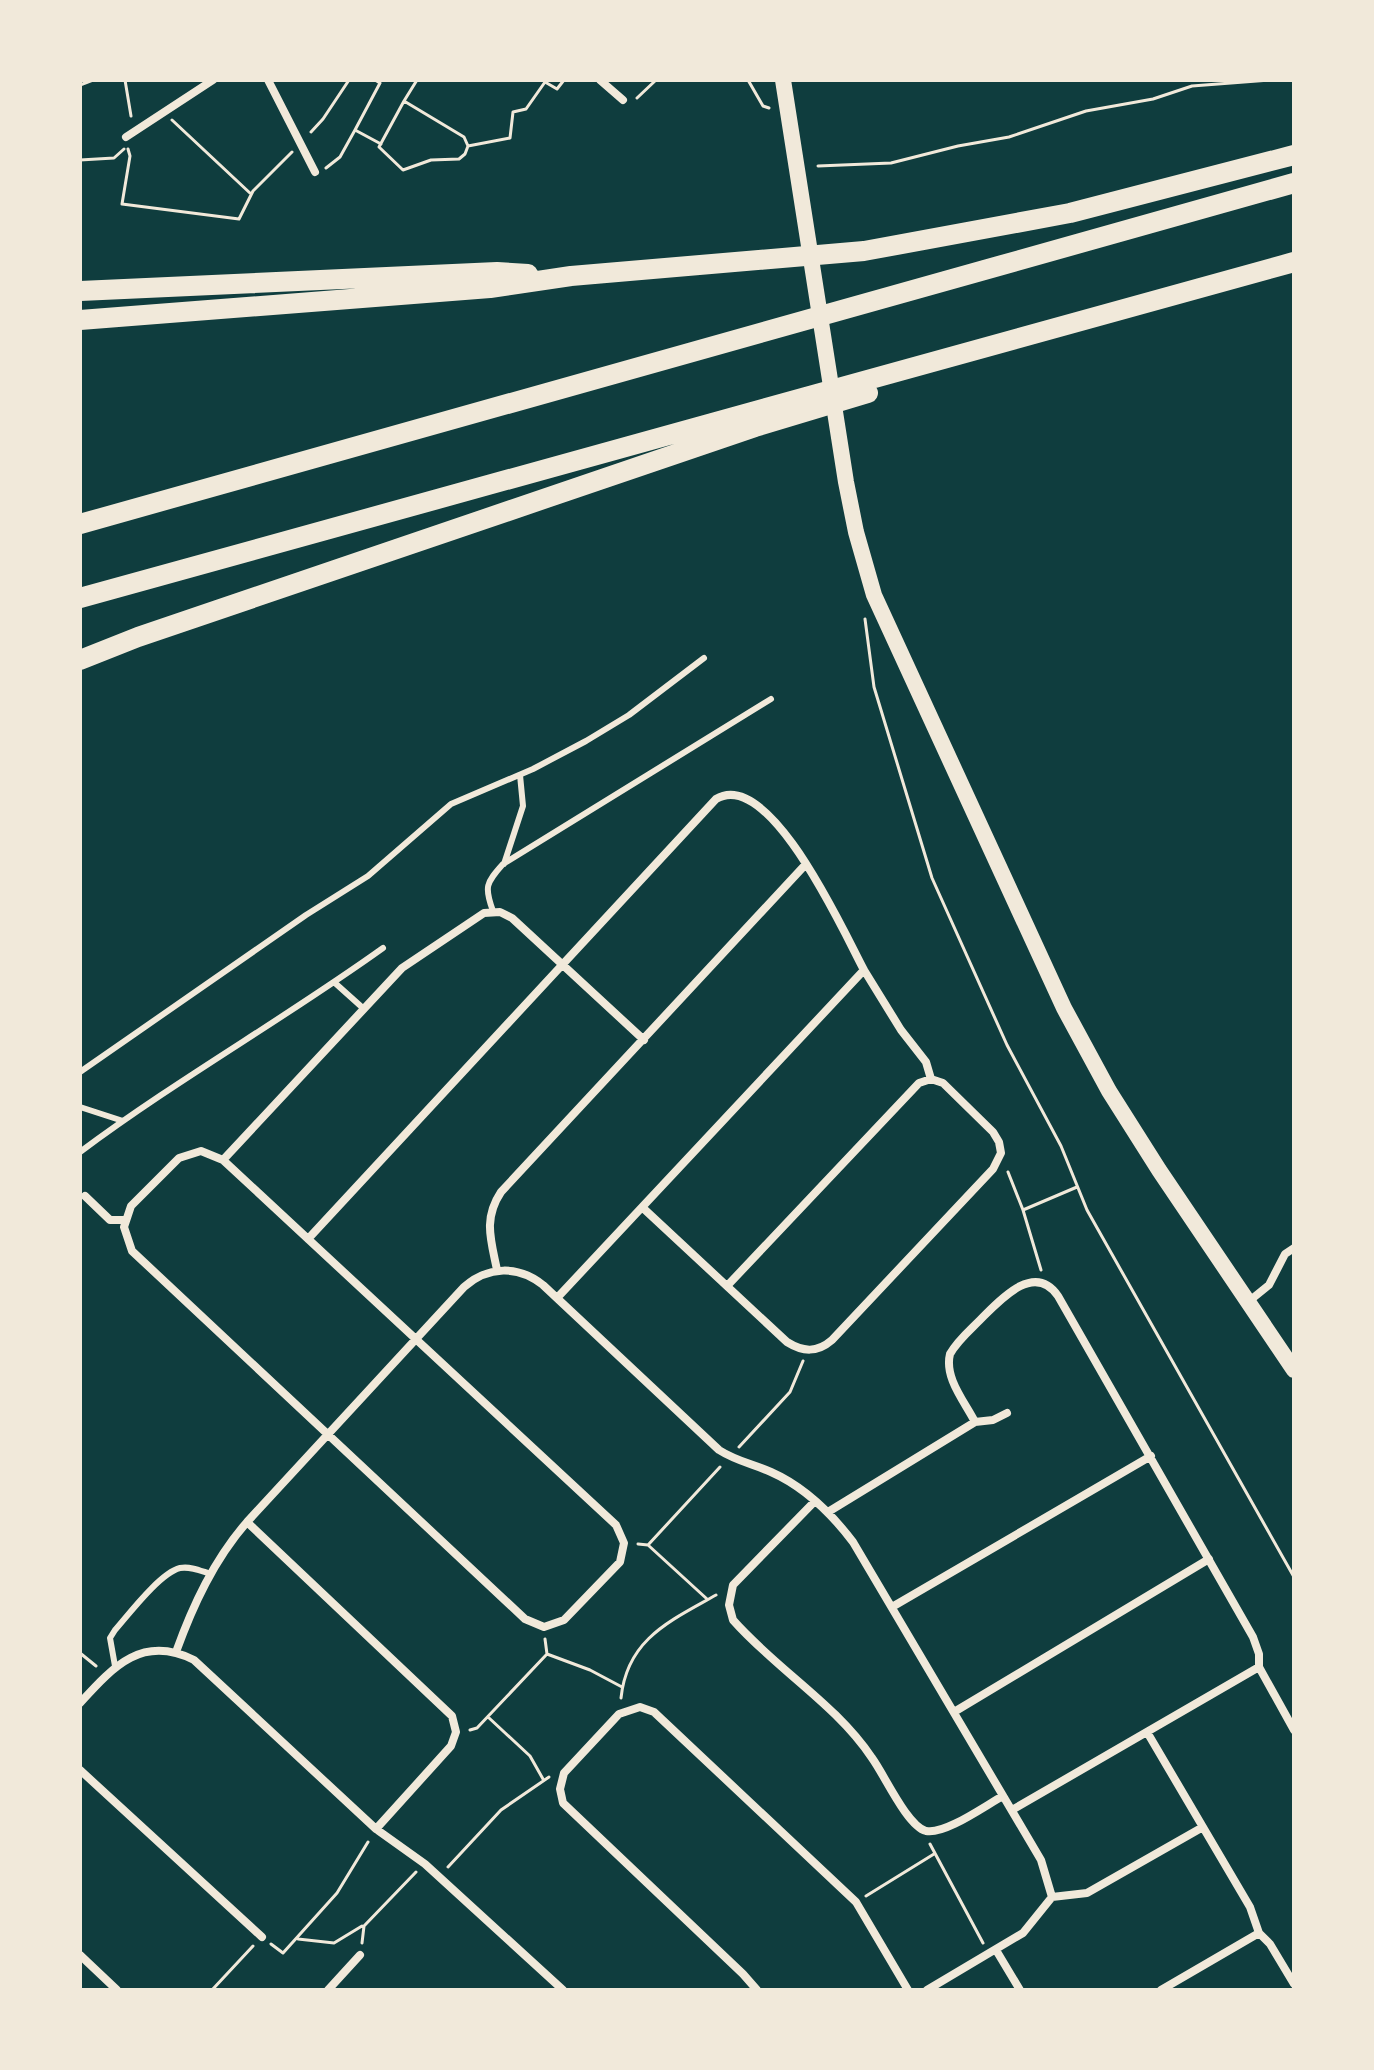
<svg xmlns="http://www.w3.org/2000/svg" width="1374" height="2070" font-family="'Exo 2',sans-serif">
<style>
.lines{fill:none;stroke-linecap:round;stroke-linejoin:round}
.path{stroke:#f1e9da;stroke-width:3}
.service{stroke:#f1e9da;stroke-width:6}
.minor{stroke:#f1e9da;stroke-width:8}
.secondary{stroke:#f1e9da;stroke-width:16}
.motorway{stroke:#f1e9da;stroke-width:20}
</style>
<rect width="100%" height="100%" fill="#0f3d3e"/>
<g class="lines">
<path class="path" d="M125 80 131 116
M375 80 380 83 355 130 381 144
M417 80 404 101 464 137 468 146
M748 80 763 106 769 108
M80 85 93 80
M637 98 656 80
M404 101 379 147 403 170 431 160 459 159 465 154 468 146
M172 120 251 194
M311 132 323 119 349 80
M468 146 510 138 513 112 526 109 545 82 557 89 564 80
M128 149 130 156 122 204 239 219 253 191 292 152
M80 160 114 158 124 149
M818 166 891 163 958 146 1009 137 1086 111 1153 99 1192 86 1270 80
M326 168 340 157 355 130
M865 619 874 687 932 878 1007 1045 1061 1146 1087 1210 1294 1577
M1008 1172 1023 1210 1041 1270
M1023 1210 1077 1187
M739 1447 790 1392 803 1361
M638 1544 648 1545 720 1467
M648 1545 707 1599
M80 1653 96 1666
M547 1654 590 1670 622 1687
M621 1698C627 1639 670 1621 716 1595
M488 1717 530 1756 543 1779
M470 1730 477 1728 547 1654 545 1639
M930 1844 983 1943
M448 1867 501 1810 549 1777
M866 1896 934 1854
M298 1939 334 1943 362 1926
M362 1943 364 1926 416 1872
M271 1944 283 1953 337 1893 368 1842
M212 1990 253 1946"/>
<path class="service" d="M504 864 523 806 520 775
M493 911C484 887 486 883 503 864L771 699
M335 983 364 1009
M80 1072 306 915 368 876 451 804 533 769 586 741 629 715 704 658
M80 1107 123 1121
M80 1152C178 1079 284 1019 383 948
M115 1666 110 1638 115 1630C129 1614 160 1573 180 1568 191 1566 201 1571 211 1574"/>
<path class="minor" d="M268 80 315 172
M600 80 623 100
M126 137 213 80
M864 970 901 1030 926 1062 931 1079
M201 1151 223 1160 616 1525 624 1543 620 1562 564 1620 544 1627 525 1619 132 1251 124 1227 131 1206 179 1158Z
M223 1160 402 968 484 913 500 912 512 918 644 1040
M85 1196 110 1220H125
M643 1208 787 1342C803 1352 817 1353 832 1340L993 1169 1001 1153 999 1142 993 1132 943 1083 931 1079 919 1083 727 1286
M308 1239 716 799C770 767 844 933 864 970L557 1298
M497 1270C491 1240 483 1219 501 1192L806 864
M1248 1302 1269 1285 1285 1254 1294 1248
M975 1422 993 1420 1007 1413
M815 1501 733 1585 729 1605 733 1620C776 1669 836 1704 872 1758 884 1774 907 1826 926 1831 945 1835 986 1805 1003 1796
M828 1512 975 1422C965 1402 944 1378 950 1354 957 1341 969 1331 980 1320 999 1301 1034 1261 1058 1296L1253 1637 1259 1654V1667L1294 1730
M247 1522 452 1716 456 1732 451 1746 376 1829
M892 1607 1151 1456
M176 1652C193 1605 214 1560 247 1522L464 1287C488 1266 518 1265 543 1285L719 1450C736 1461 753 1464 771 1472 805 1487 831 1513 853 1542L1041 1860 1052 1897
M80 1703C113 1667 142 1634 194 1660L376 1829 425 1864 563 1990
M954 1712 1209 1559
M1147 1732 1250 1907 1259 1933 1270 1944 1294 1984
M80 1770 262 1937
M1012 1810 1259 1667
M1052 1897 1087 1893 1203 1827
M996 1950 1020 1990
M80 1955 117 1990
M328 1990 360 1955
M757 1990 743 1974 563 1803 560 1789 564 1773 619 1714 640 1707 654 1712 856 1902 908 1990
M927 1990 1023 1933 1052 1897
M1161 1990 1259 1933"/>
<path class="secondary" d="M783 80 846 482 856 532 874 595 1064 1008 1109 1091 1159 1170 1294 1370"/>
<path class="motorway" d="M80 291 497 272 528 274
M80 320 490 288 571 276 864 251 1070 213 1294 155
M80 524 1294 183
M80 598 1294 262
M80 660 138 637 755 427 868 393"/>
</g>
<rect width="1374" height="2070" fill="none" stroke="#f1e9da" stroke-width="164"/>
</svg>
